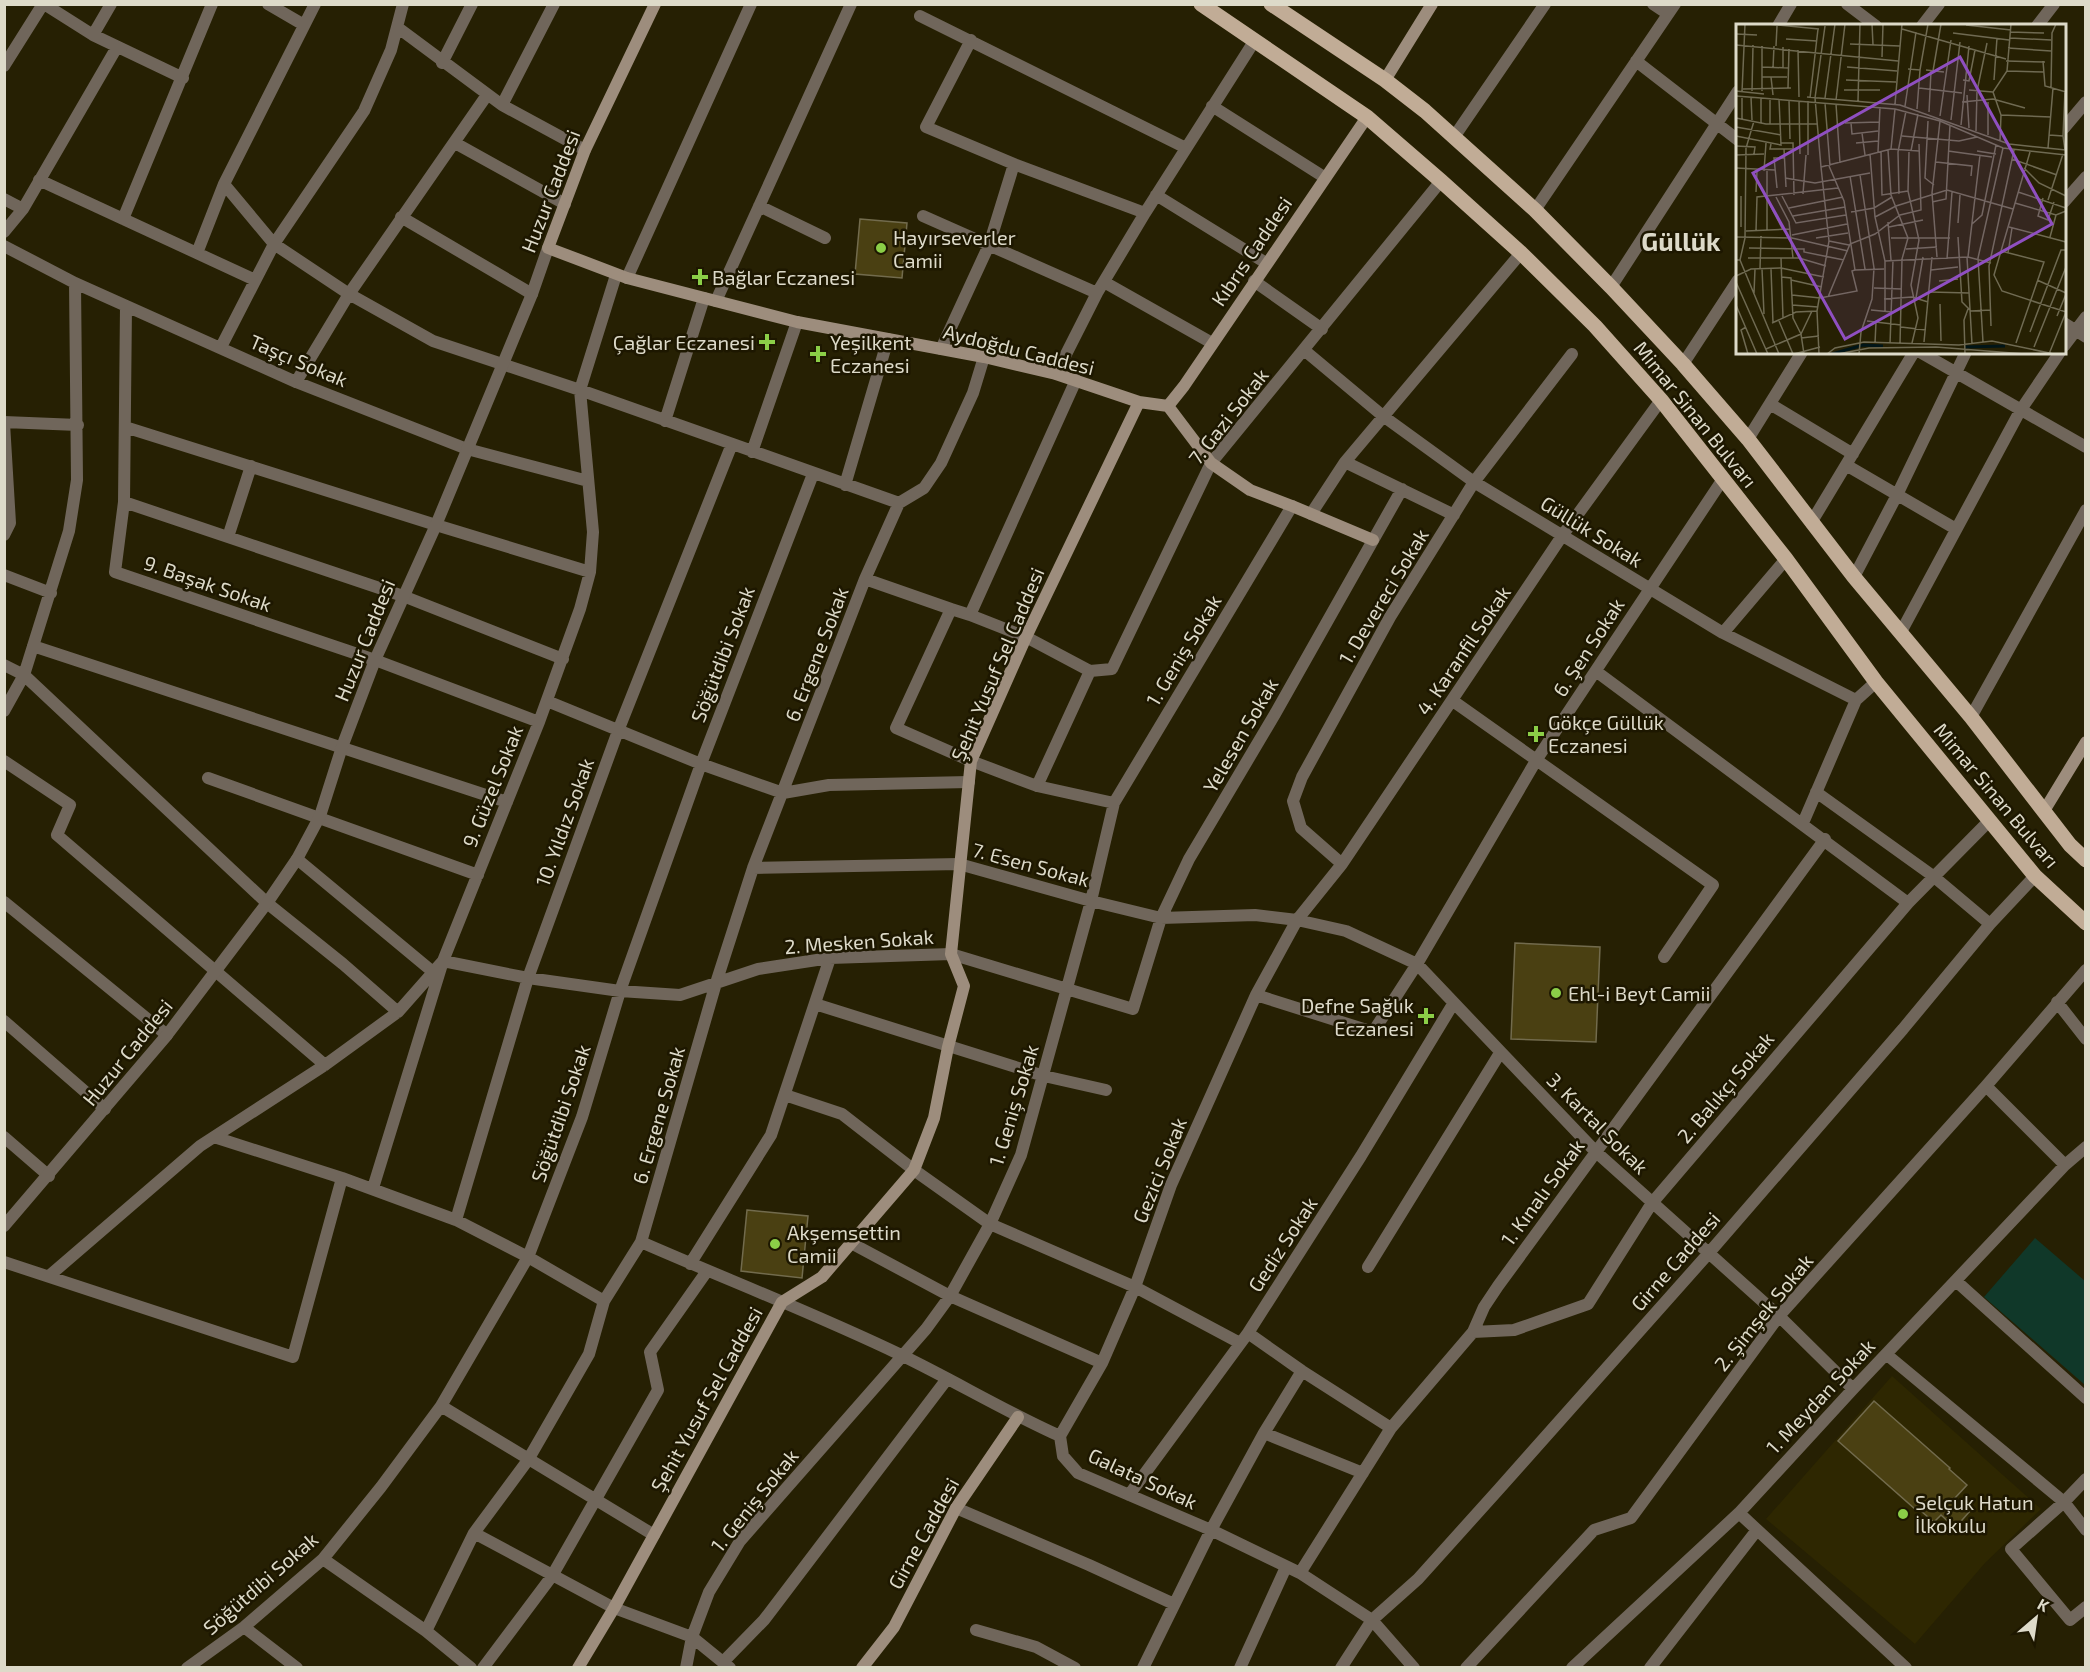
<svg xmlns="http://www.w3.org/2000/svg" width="2090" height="1672" font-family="'Exo 2',sans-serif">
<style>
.built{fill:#2e2701}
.pitch{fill:#103829}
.building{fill:#4a4012;stroke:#726b4d;stroke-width:1.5}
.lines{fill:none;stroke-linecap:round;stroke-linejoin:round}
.minor{stroke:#70665b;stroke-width:12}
.tertiary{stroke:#70665b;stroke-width:12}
.secondary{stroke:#9d8d7d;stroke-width:12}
.primary{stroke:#c1ac96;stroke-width:15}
.poi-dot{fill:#8bce47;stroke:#1d1700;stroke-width:2}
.labels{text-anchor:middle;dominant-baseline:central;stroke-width:5;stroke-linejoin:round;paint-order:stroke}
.street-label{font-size:20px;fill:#dddac9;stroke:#1d1700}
.poi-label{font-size:20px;fill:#dddac9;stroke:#1d1700;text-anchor:start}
.district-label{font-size:26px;font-weight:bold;fill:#dddac9;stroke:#1d1700}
.inset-river{fill:none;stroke:#001518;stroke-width:3}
.inset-road{fill:none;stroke:#6f6a52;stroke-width:1.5}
.view{fill:#8f4fc1;fill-opacity:0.15;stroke:#8f4fc1;stroke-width:3}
.inset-edge{fill:none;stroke:#dddac9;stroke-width:3}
</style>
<rect width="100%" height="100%" fill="#262003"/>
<path class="built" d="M1892 1376 2041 1509 1985 1563 1915 1644 1766 1519Z"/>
<path class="pitch" d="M2035 1238 2085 1281V1385L1984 1297Z"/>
<path class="building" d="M860 219 907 223 902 278 855 274Z
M1515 943 1600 947 1596 1042 1511 1039Z
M747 1210 808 1216 802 1278 741 1271Z
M1874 1401 1950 1468 1949 1469 1967 1485 1955 1498 1970 1511 1955 1528 1941 1515 1934 1522 1916 1507 1915 1509 1838 1441Z"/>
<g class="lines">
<path class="minor" d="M44 4 93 35 183 78
M268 4 304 25
M1653 4 1668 14
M1847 4 1876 26
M920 16 1186 148
M1778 26 1791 4
M1922 26 1939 4
M2037 26 2054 4
M397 27 502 105 585 150
M93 35 111 4
M971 40 926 127 1014 164 1145 213
M1636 61 1738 140
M442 63 472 4
M4 66 43 4
M502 105 554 4
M1212 106 1324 177
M2064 128 2086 102
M1454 137 1545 4
M455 143 565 204
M39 180 255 280
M224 184 274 244 349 294 433 341 580 390 899 503
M1156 195 1266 263
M4 199 23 209
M2064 202 2086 177
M759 206 825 238
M1535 210 1675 4
M923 216 1097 293
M401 217 532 294
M123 219 212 4
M4 232 23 209 117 47
M4 246 75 283 296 382 467 449 588 481
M197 253 224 184 315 4
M627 278 751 4
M1254 281 1322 329
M1104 282 1212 343
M1611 287 1738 91
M716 301 851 4
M126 306 124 502 115 572 375 660 539 722
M2064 323 2086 337
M2064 346 2086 317
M221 347 274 244 364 111 391 50 403 4
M941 349 989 245 1014 164
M1304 350 1383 416 1474 482 1723 633 1856 700 1876 682
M1920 352 2086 447
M1683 364 1738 280
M1056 374 1097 293 1145 213 1255 40
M1076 380 970 615 951 609 896 728 971 761 1037 786 1114 803
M296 382 349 294 487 95
M1770 404 1853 454
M665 421 704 298
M4 422 78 425
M4 423 10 523 4 535
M125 427 436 525 590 572
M1748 439 1802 352
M752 452 797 322
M1345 462 1454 515
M1846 465 1956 529
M845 485 888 339
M124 502 403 596 563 659
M1311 514 1345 462 1521 253
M1811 523 1914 352
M228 537 251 466
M4 575 51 593
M1854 577 1897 495 1966 352
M865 579 951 609
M970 615 1026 637 1090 671
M1901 632 2020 411 2060 352
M1723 633 1786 559
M33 646 507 802
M4 665 24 675 267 903 343 964 398 1012
M1597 672 1908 903
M547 701 701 764 783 793 829 785 969 782
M1453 701 1713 885 1664 957
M4 711 24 675 69 531 77 480 75 283
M1971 717 2086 510
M4 761 70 805 57 835 325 1065
M208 778 478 875
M1037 786 1090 671 1112 669 1211 463 1441 181
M1816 792 1933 876 1990 924
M1803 823 1856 700
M297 859 433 972
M1342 864 1301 828 1293 801 1302 777 1390 617 1474 482 1572 354
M753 868 959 864 1091 901 1161 918 1255 915 1297 920 1346 931 1417 964 1595 1151 1779 1316 1853 1389
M4 902 167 1035
M1256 995 1373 1032 1417 964 1537 759 1723 479
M2057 1002 2086 1039
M815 1004 1044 1076 1106 1090
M4 1021 105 1109
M1986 1086 2065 1165
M785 1095 842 1114 914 1170 990 1224 1135 1287 1240 1343
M4 1137 49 1176
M214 1137 342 1178
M373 1188 443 961 539 722 580 609 590 572 593 532 580 390 616 275
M456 1220 528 978 618 731 732 444
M641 1242C728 1280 816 1314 901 1355 955 1381 1006 1412 1060 1436L1063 1456 1078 1473 1211 1530 1300 1573 1372 1620 1414 1668
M851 1243 950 1296 1102 1363
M4 1262 293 1357 342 1178 456 1220 528 1257 604 1301
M690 1264 771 1135 830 958
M1368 1267 1500 1053
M49 1276 200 1146 325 1065 398 1012 443 961 528 978 620 991 680 995 758 969 830 958 951 954 1133 1009 1161 918 1189 859 1275 714 1402 489
M1956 1281 2086 1398
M1473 1332 1514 1330 1588 1304 1652 1203 1908 903 1989 821
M1248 1333 1302 1371 1391 1428
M1886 1354 2064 1502 2086 1530
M441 1406 654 1535
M1264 1433 1363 1473
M1060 1436 1102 1363 1135 1287 1171 1185 1256 995 1297 920 1342 864 1562 536 1661 400
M2086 1479 2064 1502 2011 1549 2070 1620 2086 1607
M1129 1495 1248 1333 1361 1156 1453 1004
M956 1508 1089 1565 1174 1604
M1739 1513 1906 1668
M474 1533 614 1608 692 1637 730 1668
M323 1559 426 1631 471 1668
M1300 1573 1391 1428 1473 1332 1484 1307 1498 1286 1825 839
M244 1627 297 1668
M976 1630 1036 1647 1075 1668
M426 1631 474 1533 528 1460 589 1354 604 1301 641 1242 716 983 753 868 865 579 899 503 924 488 941 463 973 393 984 357
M724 1661 764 1620 947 1379
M187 1668 244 1627 323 1559 381 1487 441 1406 528 1257 582 1117 620 991 701 764 813 474
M483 1668 552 1576 658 1390 650 1352 707 1271
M686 1668 692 1637 709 1592 740 1541 926 1329 950 1296 990 1224 1021 1155 1091 901 1114 803 1292 506
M1143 1668 1211 1530 1264 1433 1302 1371
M1240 1668 1286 1567
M1341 1668 1372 1620 1418 1579 1499 1489 1708 1254 1903 1029 1990 924 2035 876
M1466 1668 1594 1530 1631 1518 1779 1316 1986 1086 2086 970
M1572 1668 1739 1513 1853 1389 2065 1165 2086 1147
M1650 1668 1757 1530"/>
<path class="tertiary" d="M4 1226 167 1035 267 903 297 859 320 816 342 747 375 660 436 525 532 294 548 248"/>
<path class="secondary" d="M655 4 585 150 548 248 627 278 797 322 984 357 1056 374 1139 402 1168 406 1211 463 1250 490 1292 506 1373 540
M1385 80 1432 4
M1168 406 1184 386 1367 117
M2044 811 2086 742
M578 1668 614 1608 782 1302 822 1277 914 1170 934 1118 948 1047 964 986 951 954 971 761 1026 637 1139 402
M862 1668 894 1627 956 1508 1018 1417"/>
<path class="primary" d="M1201 4 1367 117 1441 181 1521 253 1595 326 1661 400 1786 559 1876 682 2035 876 2086 923
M1271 4 1385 80 1425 111 1535 210 1611 287 1683 364 1748 439 1854 577 1971 717 2070 845 2086 860"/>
</g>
<g class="poi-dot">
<circle cx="881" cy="248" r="6"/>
<path d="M697 268h6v6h6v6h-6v6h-6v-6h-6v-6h6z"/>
<path d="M764 333h6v6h6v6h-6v6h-6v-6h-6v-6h6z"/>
<path d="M815 345h6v6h6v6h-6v6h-6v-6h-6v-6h6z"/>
<path d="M1533 725h6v6h6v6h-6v6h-6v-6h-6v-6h6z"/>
<circle cx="1556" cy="993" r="6"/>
<path d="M1423 1007h6v6h6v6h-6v6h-6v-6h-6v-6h6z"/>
<circle cx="775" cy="1244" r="6"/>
<circle cx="1903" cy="1514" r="6"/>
</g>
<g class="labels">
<g class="street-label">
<text transform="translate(550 191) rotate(-69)">Huzur Caddesi</text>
<text transform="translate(1251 251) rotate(-56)">Kıbrıs Caddesi</text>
<text transform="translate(1019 349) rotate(14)">Aydoğdu Caddesi</text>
<text transform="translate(299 360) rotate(23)">Taşçı Sokak</text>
<text transform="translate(1696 414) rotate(51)">Mimar Sinan Bulvarı</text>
<text transform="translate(1228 416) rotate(-52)">7. Gazi Sokak</text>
<text transform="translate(1592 531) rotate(32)">Güllük Sokak</text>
<text transform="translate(208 583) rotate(19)">9. Başak Sokak</text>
<text transform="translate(1383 596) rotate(-59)">1. Devereci Sokak</text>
<text transform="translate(364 640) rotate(-68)">Huzur Caddesi</text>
<text transform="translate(1588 647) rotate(-57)">6. Şen Sokak</text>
<text transform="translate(1183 650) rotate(-59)">1. Geniş Sokak</text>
<text transform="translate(1463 650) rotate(-56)">4. Karanfil Sokak</text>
<text transform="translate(722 654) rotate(-69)">Söğütdibi Sokak</text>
<text transform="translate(816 654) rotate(-69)">6. Ergene Sokak</text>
<text transform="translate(997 664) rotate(-67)">Şehit Yusuf Sel Caddesi</text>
<text transform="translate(1240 735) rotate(-60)">Yelesen Sokak</text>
<text transform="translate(492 786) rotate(-68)">9. Güzel Sokak</text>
<text transform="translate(1997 795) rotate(50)">Mimar Sinan Bulvarı</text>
<text transform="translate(564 822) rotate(-70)">10. Yıldız Sokak</text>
<text transform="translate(1031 864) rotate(15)">7. Esen Sokak</text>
<text transform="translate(859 941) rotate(-4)">2. Mesken Sokak</text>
<text transform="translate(127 1052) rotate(-51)">Huzur Caddesi</text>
<text transform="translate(1725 1087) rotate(-50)">2. Balıkçı Sokak</text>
<text transform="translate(1013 1105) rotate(-73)">1. Geniş Sokak</text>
<text transform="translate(560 1113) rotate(-71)">Söğütdibi Sokak</text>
<text transform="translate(658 1115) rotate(-74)">6. Ergene Sokak</text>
<text transform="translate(1598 1123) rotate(45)">3. Kartal Sokak</text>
<text transform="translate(1159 1170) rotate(-68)">Gezici Sokak</text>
<text transform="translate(1542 1192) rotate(-54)">1. Kınalı Sokak</text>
<text transform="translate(1282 1244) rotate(-57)">Gediz Sokak</text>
<text transform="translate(1675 1261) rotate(-49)">Girne Caddesi</text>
<text transform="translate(1763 1312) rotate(-51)">2. Şimşek Sokak</text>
<text transform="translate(1820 1396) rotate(-47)">1. Meydan Sokak</text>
<text transform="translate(706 1399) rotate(-61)">Şehit Yusuf Sel Caddesi</text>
<text transform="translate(1143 1478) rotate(25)">Galata Sokak</text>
<text transform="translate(754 1500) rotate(-51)">1. Geniş Sokak</text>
<text transform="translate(923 1533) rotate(-61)">Girne Caddesi</text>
<text transform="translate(260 1583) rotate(-41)">Söğütdibi Sokak</text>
</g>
<g class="poi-label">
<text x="893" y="237">Hayırseverler<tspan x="893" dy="23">Camii</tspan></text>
<text x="712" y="277">Bağlar Eczanesi</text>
<text x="755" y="342" text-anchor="end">Çağlar Eczanesi</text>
<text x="830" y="342">Yeşilkent<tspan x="830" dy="23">Eczanesi</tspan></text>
<text x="1548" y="722">Gökçe Güllük<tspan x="1548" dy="23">Eczanesi</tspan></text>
<text x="1568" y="993">Ehl-i Beyt Camii</text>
<text x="1414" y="1005" text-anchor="end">Defne Sağlık<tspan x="1414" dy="23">Eczanesi</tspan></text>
<text x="787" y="1232">Akşemsettin<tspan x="787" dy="23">Camii</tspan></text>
<text x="1915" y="1502">Selçuk Hatun<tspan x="1915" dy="23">İlkokulu</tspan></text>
</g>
<g class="district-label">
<text x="1681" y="240">Güllük</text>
</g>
</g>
<g transform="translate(1736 24)">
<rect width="330" height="330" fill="#262003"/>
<path class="inset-river" d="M228 323 269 322M96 330 127 321 147 322"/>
<path class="inset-road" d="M32 0 83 5M136 0 137 21M230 1 275 6M166 5 270 35M274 8 308 9M217 9 273 16M0 10 21 11M274 14 315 16M50 15 81 17M114 20 164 22M0 21 162 37M40 22 41 2M272 24 315 27M62 26 63 73M146 33 147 0M270 37 309 38M307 37 309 62 330 68M26 43 53 44M111 43 161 47M37 44 38 22M47 44V23M172 45 184 46 192 0M190 46 208 48M197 47 205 0M271 47 308 48M26 53H51M35 53 37 71M110 56 160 58M227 56 233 57 239 26M258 56 261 14M315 63 316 9 320 0M52 64 53 25M183 64 226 69M7 65 55 64M108 66H144M233 66 257 68M0 67 28 70M16 67 17 21M26 67V22M6 68 9 0M231 71 233 104M0 72 159 85 204 97 267 124 330 131M15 73 16 96M71 73 164 81 273 120 330 126M34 74V100M74 74 82 5M79 74 89 2M79 74 85 143 155 125 183 127M89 74 99 0M53 76 54 115M100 76 109 0M63 77 64 130M72 77V131M122 77 124 0M226 78 257 75 289 84M252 78V111M89 79 94 142M100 80 104 139M159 80 166 0M169 82 180 8M181 85 184 46M193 88 195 47M265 91 315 93M204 92 215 16M0 94 30 100H81M6 95V72M215 96 224 18M192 97 189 154 198 161M25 99V74M109 99 143 98M115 99 116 110 142 107M225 101 233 22M0 103 45 111M240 107 241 67 251 19M126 109 129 131M313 111 327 112 329 126M0 112 45 121 43 75M166 112 223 117 241 113M327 112 329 67M264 117 265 91 257 68 271 47 275 0M45 119H57L58 171M120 119 142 117M35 120 34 125H57M0 122 19 123 18 130M312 124 317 64M48 125 50 163M155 125 159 85M152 126 155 171 172 214 166 235 164 320M145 127 146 171 172 167M175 127 182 90M212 127 256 133M241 127 260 130M142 128 144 83M173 128 172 167 183 216 175 261 182 294 176 319M294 128 258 251 266 267 330 288M134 130 139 193 149 237V287M0 131 28 130M276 135 321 151M200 138 236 142 235 152M93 142 108 177 119 246M0 144 39 146M288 144 303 159 330 172M28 147 30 119M31 147V207M114 152 129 245M49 154 79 159 134 149M41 164 38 134H48M20 168 21 147M282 168 330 184M67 170 70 131M163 170 162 128 170 87M46 172 60 199 110 191M40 173 53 198 57 234M307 174 302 192 312 196 318 178M312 176 327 130M196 178 210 175 214 101M279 179 320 191 330 187M34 181 47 206M53 184 107 173M115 188 138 184 156 173M57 192 109 183M139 193 160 182 211 166 277 185M152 198 155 236M222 199 224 171M236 200 246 191 260 121M5 203V172M153 203 187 196M273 203 330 218M10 207 54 205M20 207 21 173 102 164M56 211 111 200M0 213 56 214 112 227M222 213 226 278 235 287 255 286M314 213 320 191M80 214 112 209M155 214H214M93 217 113 221M13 224 68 225V228L108 236M170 225 201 223M265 227 308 238 280 319M272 229 276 204M201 233 196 169 204 97M231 233 236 320M232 233 244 131M12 234H63L90 242M45 234 47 294M211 235 216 168M0 236H4L9 214 10 124 18 97M4 236 43 330M149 237 232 233 255 239M24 245 25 212M26 245 28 290M35 245 37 299M119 246 148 245M195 246 222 243M0 252 15 245 45 244 88 253M55 256 86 263M301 256 330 269M203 257 222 255M0 258 32 330M138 264 166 265M194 268 233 269M18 269 19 245M56 271 84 274 121 267 116 247 119 246M92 273 114 220 139 210 164 191 185 186 183 120M180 274 187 233M148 275 176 273 192 278M204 280 205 317M0 281 21 330M56 281 82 283M135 286 156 288M321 292 330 270M43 297 57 330M131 297 165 301M36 299 60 288 81 287M255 302 253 242 278 126M10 303 5 306 12 330M165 303 190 306M294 308 325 226H330M65 314 83 312M188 318 196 233M247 318 242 234 267 124M139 319 140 298M154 320 157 236M298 323 330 243M30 325 65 310 57 294 55 254 45 253M58 330 84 323M68 330 65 310 76 287M83 330 81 287 93 217 85 143M91 330 99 324 128 318 223 321 256 317 318 330M102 330 133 324 200 323 289 330M123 330 125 308 136 275 138 244 124 151M229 330 228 296 232 285M313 330 330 288"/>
<path class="view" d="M224 33 316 200 109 315 17 149Z"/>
<rect width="330" height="330" class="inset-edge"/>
</g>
<rect width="2090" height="1672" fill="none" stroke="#dddac9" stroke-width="12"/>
<g transform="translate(2036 1618) rotate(29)" stroke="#1d1700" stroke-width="4.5" paint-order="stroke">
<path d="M0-4.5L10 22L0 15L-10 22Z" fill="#dddac9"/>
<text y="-9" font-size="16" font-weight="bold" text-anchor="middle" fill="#dddac9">K</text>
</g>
</svg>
